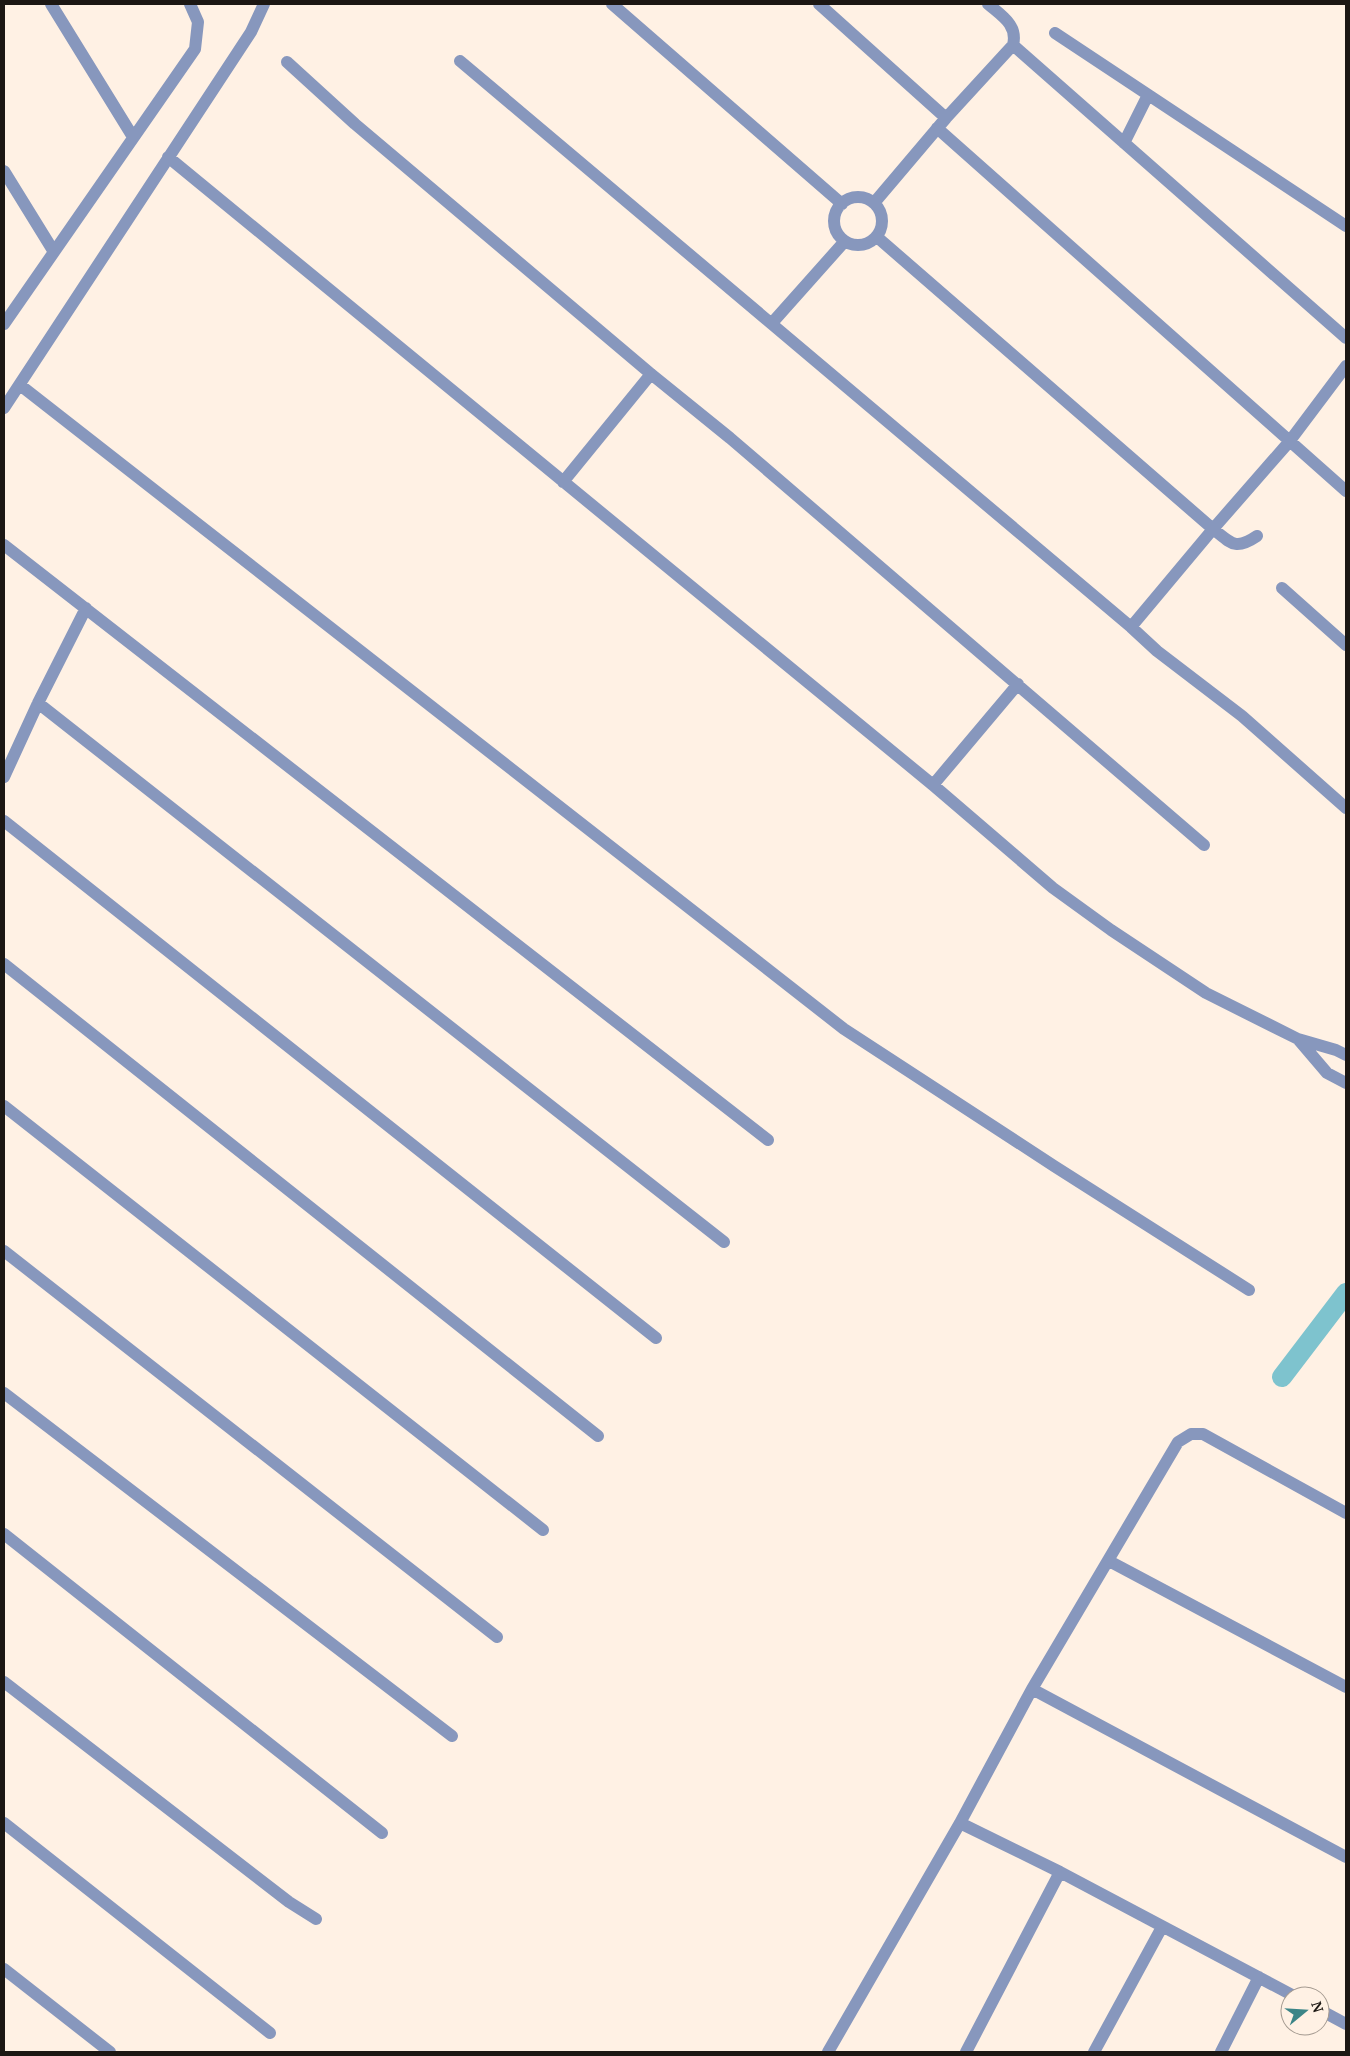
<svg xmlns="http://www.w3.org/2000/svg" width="1350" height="2056" font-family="'PT Serif',serif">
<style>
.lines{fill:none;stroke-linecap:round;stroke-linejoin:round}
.canal{stroke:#7ec3ce;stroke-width:20}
.minor{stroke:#8797bd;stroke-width:12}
</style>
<rect width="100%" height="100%" fill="#fff1e4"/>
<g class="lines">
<path class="canal" d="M1282 1377 1346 1293"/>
<path class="minor" d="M51 4 133 137
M612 4 842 204
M819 4 946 118
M1055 33 1346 226
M1013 45 1346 338
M460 61 1131 627 1157 651 1242 716 1346 808
M287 62 355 124 651 374 730 438 1204 845
M937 128 1346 491
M1124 143 1148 95
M168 157 933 785 1053 888 1111 930 1206 993 1298 1039 1336 1050 1346 1055
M4 171 54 252
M834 221a24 24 0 1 1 48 0a24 24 0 1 1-48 0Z
M874 203 946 118 1013 45C1018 25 1002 16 988 4
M877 237 1213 529C1231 543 1235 551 1257 536
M772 323 845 241
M4 324 195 49 198 22 190 4
M20 385 844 1029 1054 1166 1249 1290
M4 408 251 32 264 4
M563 482 651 374
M4 545 768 1140
M1282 588 1346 645
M1131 627 1213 529 1289 442 1346 366
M38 703 724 1242
M4 777 38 703 86 608
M933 785 1018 684
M4 821 656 1338
M4 964 598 1436
M1298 1039 1327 1073 1346 1083
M4 1106 543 1530
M4 1251 497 1637
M4 1393 452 1736
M4 1534 382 1833
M1109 1561 1346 1687
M4 1682 289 1902 316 1919
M1032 1689 1346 1857
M4 1823 270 2033
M960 1823 1060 1872 1294 1996
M4 1969 110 2052
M1320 2010 1346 2024
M828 2052 960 1823 1032 1689 1178 1442 1191 1434H1203L1346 1513
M966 2052 1060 1872
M1094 2052 1162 1927
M1221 2052 1259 1977"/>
</g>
<rect width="1350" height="2056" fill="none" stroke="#1c1713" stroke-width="10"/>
<g transform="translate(1305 2011) rotate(72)"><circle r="24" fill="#fff1e4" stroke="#a49a90"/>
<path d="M0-4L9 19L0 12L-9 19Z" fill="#3c8587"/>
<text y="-8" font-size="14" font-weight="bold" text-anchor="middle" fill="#1c1713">N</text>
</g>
</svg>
